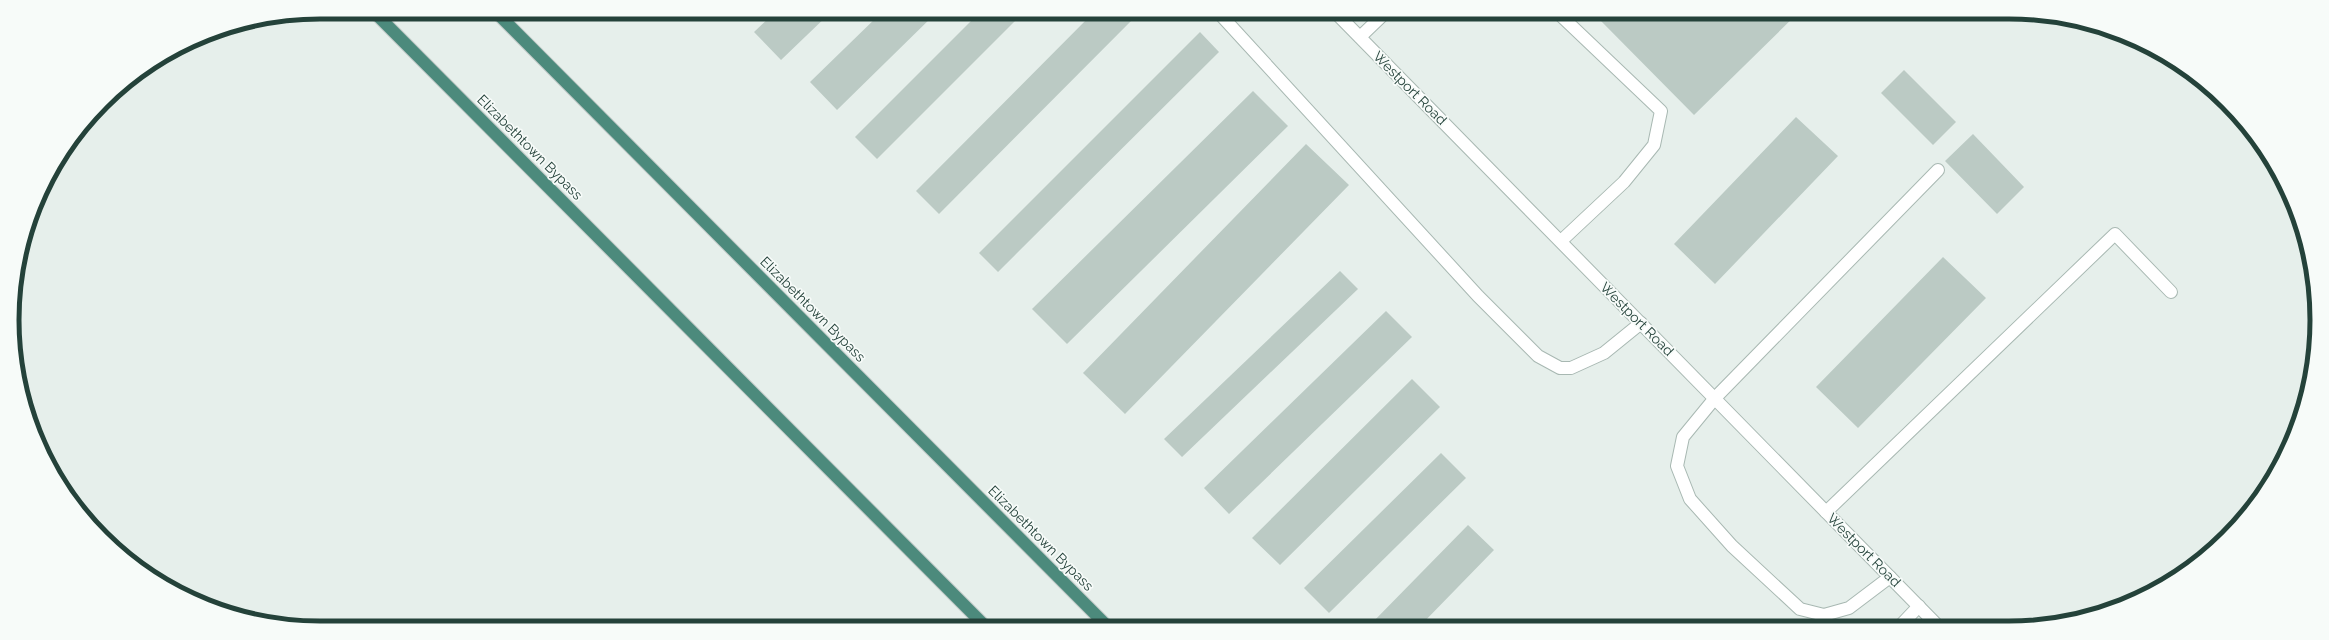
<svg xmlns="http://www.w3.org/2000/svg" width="2329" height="640" font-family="Raleway,sans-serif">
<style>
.building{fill:#bbcac4}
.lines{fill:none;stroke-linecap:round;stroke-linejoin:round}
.service-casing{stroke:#a8b8b2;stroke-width:14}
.minor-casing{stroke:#a8b8b2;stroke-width:14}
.trunk-casing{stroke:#c2cac8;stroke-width:14}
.service{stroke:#fff;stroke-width:12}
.minor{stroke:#fff;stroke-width:12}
.trunk{stroke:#4c8a7c;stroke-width:12}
.labels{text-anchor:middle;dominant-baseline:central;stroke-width:3.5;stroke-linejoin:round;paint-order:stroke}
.street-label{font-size:14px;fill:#24423a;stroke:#f7fbf9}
.rim{fill:none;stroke:#24423a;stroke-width:5}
</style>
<rect width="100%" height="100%" fill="#e6efeb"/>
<path class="building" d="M775 12H831L781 60 754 32Z
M882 12H937L837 110 810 82Z
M980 12H1024L877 159 855 137Z
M1094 12H1140L939 214 916 191Z
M1611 12H1799L1694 115 1601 21Z
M1200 32 1219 52 998 272 979 253Z
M1904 70 1956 122 1933 145 1881 93Z
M1253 91 1288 126 1067 344 1032 309Z
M1796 117 1838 156 1715 284 1674 244Z
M1973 134 2024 187 1997 214 1945 161Z
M1306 144 1349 185 1125 414 1083 373Z
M1943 257 1986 298 1858 428 1816 387Z
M1340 271 1358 289 1182 457 1164 439Z
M1386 311 1412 337 1229 514 1204 488Z
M1412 379 1440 407 1280 565 1252 538Z
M1441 453 1466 478 1329 613 1304 588Z
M1468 525 1494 550 1420 626H1369Z"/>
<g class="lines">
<g class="service-casing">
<path id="service" d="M1218 12 1478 296 1538 356 1560 368H1571L1604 353 1641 323
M1557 12 1661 111 1654 145 1624 182 1561 241
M1360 37 1386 12
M1826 512 2115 234 2171 292
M1890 577 1849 608 1824 615 1800 609 1732 546 1690 499 1677 466 1683 437 1715 398 1938 170
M1900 626 1919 606"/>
</g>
<g class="minor-casing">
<path id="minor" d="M1335 12 1938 626"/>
</g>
<g class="trunk-casing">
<path id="trunk" d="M374 12 986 627
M496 12 1108 627"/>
</g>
<use href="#service" class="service"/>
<use href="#minor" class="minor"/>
<use href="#trunk" class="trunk"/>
</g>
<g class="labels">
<g class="street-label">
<text transform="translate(1410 88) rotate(45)">Westport Road</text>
<text transform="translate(530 147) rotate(45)">Elizabethtown Bypass</text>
<text transform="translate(813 309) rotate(45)">Elizabethtown Bypass</text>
<text transform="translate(1637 319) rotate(45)">Westport Road</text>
<text transform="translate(1041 538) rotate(45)">Elizabethtown Bypass</text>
<text transform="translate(1864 550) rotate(45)">Westport Road</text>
</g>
</g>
<path d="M0 0H2329V640H0ZM320 19H2009A301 301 0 0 1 2310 320V320A301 301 0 0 1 2009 621H320A301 301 0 0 1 19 320V320A301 301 0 0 1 320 19Z" fill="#f7fbf9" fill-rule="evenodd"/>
<path class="rim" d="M320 19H2009A301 301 0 0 1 2310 320V320A301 301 0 0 1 2009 621H320A301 301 0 0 1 19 320V320A301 301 0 0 1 320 19Z"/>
</svg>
